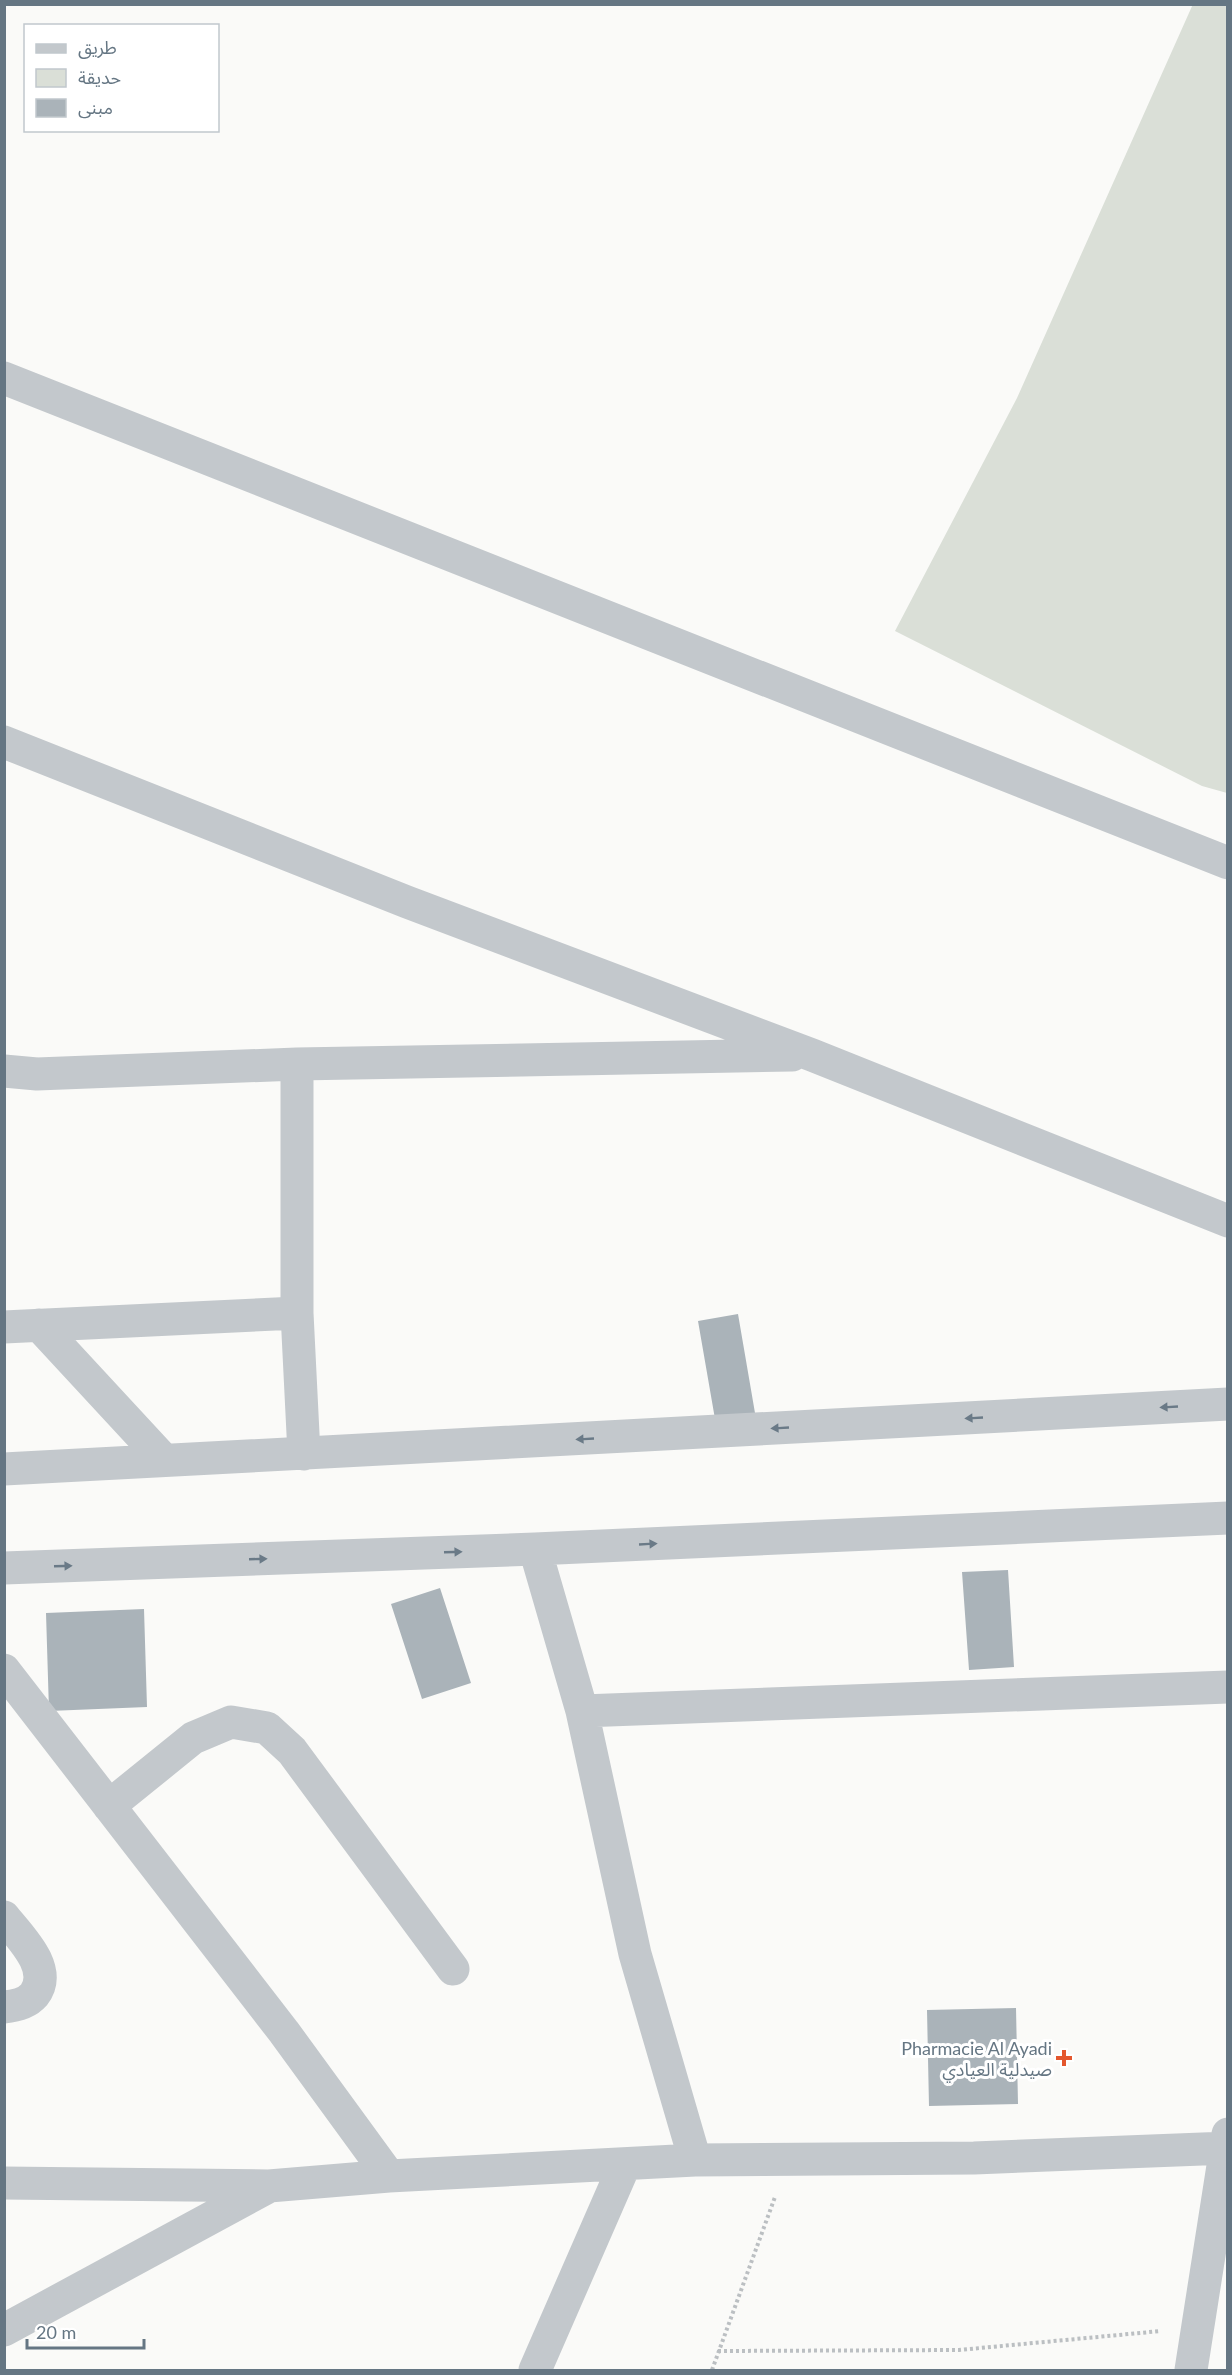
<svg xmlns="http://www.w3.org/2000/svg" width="1232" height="2375" font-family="Lato,'Noto Sans Arabic',sans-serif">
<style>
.green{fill:#dadfd7}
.building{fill:#aab3b9}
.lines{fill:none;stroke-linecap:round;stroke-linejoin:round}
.path{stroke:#bbbfc2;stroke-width:4;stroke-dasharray:3 3;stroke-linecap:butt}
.minor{stroke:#c3c8cc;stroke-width:33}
.oneway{fill:#6a7a87}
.poi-dot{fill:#e4572e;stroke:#fff;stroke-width:2}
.labels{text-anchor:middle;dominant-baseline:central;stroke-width:6;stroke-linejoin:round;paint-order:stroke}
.poi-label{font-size:18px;fill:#657683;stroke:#fff;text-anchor:end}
</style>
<rect width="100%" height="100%" fill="#fafaf8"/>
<path class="green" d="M1193 4 1228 5 1227 793 1202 786 895 631 1017 398Z"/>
<path class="building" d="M738 1314 755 1413 715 1419 698 1321Z
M1008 1570 1014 1667 969 1670 962 1572Z
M440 1588 471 1683 422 1699 391 1604Z
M144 1609 147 1707 49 1711 46 1613Z
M1016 2008 1018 2104 929 2106 927 2010Z"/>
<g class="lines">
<path class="path" d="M718 2351 959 2350 1161 2331
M712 2370 775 2197"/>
<path class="minor" d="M4 378 1228 863
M4 742 407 902 812 1055 1228 1221
M297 1064V1313L304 1454
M4 1071 37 1074 297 1064 792 1055
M39 1325 163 1459
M4 1327 297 1313
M4 1469 1228 1404
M535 1549 582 1711
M4 1568 535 1549 1228 1518
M4 1670 284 2032 389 2176
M109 1806 193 1738 231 1722 267 1728 292 1751 453 1969
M4 1917C20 1937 54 1969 34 1995 27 2003 16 2006 4 2007
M695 2160 635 1954 582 1711 1228 1687
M4 2183 269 2186 389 2176 695 2160 974 2158 1228 2148
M4 2330 268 2187
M535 2370 625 2164
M1191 2370 1228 2134"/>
</g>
<defs><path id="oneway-solid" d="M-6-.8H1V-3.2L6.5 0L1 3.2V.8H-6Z" transform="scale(1.5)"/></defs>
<g class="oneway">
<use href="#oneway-solid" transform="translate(1169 1407) rotate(177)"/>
<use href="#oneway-solid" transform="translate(974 1418) rotate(177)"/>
<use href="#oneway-solid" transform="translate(780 1428) rotate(177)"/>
<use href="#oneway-solid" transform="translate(585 1439) rotate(177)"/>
<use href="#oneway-solid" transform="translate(648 1544) rotate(-3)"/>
<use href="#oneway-solid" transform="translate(453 1552) rotate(-2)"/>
<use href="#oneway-solid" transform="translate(258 1559) rotate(-2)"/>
<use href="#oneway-solid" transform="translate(63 1566) rotate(-2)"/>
</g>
<path class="poi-dot" d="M1061 2049h6v6h6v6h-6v6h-6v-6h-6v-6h6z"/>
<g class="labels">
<g class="poi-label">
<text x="1052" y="2048">Pharmacie Al Ayadi<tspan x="1052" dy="21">صيدلية العيادي</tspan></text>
</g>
</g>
<rect width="1232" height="2375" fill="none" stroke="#657683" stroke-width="12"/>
<rect x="24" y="24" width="195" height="108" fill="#ffffff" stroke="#c1c8cd" stroke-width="1.5"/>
<rect x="36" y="44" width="30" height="9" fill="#c3c8cc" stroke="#c1c8cd" stroke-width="1.5"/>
<text x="78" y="54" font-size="18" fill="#657683">طريق</text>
<rect x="36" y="69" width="30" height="18" fill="#dadfd7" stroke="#c1c8cd" stroke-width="1.5"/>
<text x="78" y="84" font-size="18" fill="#657683">حديقة</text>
<rect x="36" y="99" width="30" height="18" fill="#aab3b9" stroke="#c1c8cd" stroke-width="1.5"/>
<text x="78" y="114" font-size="18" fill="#657683">مبنى</text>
<path d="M27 2339v9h117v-9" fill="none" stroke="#657683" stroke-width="3"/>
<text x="36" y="2339" font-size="18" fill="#657683" stroke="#ffffff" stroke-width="4.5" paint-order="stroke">20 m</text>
</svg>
